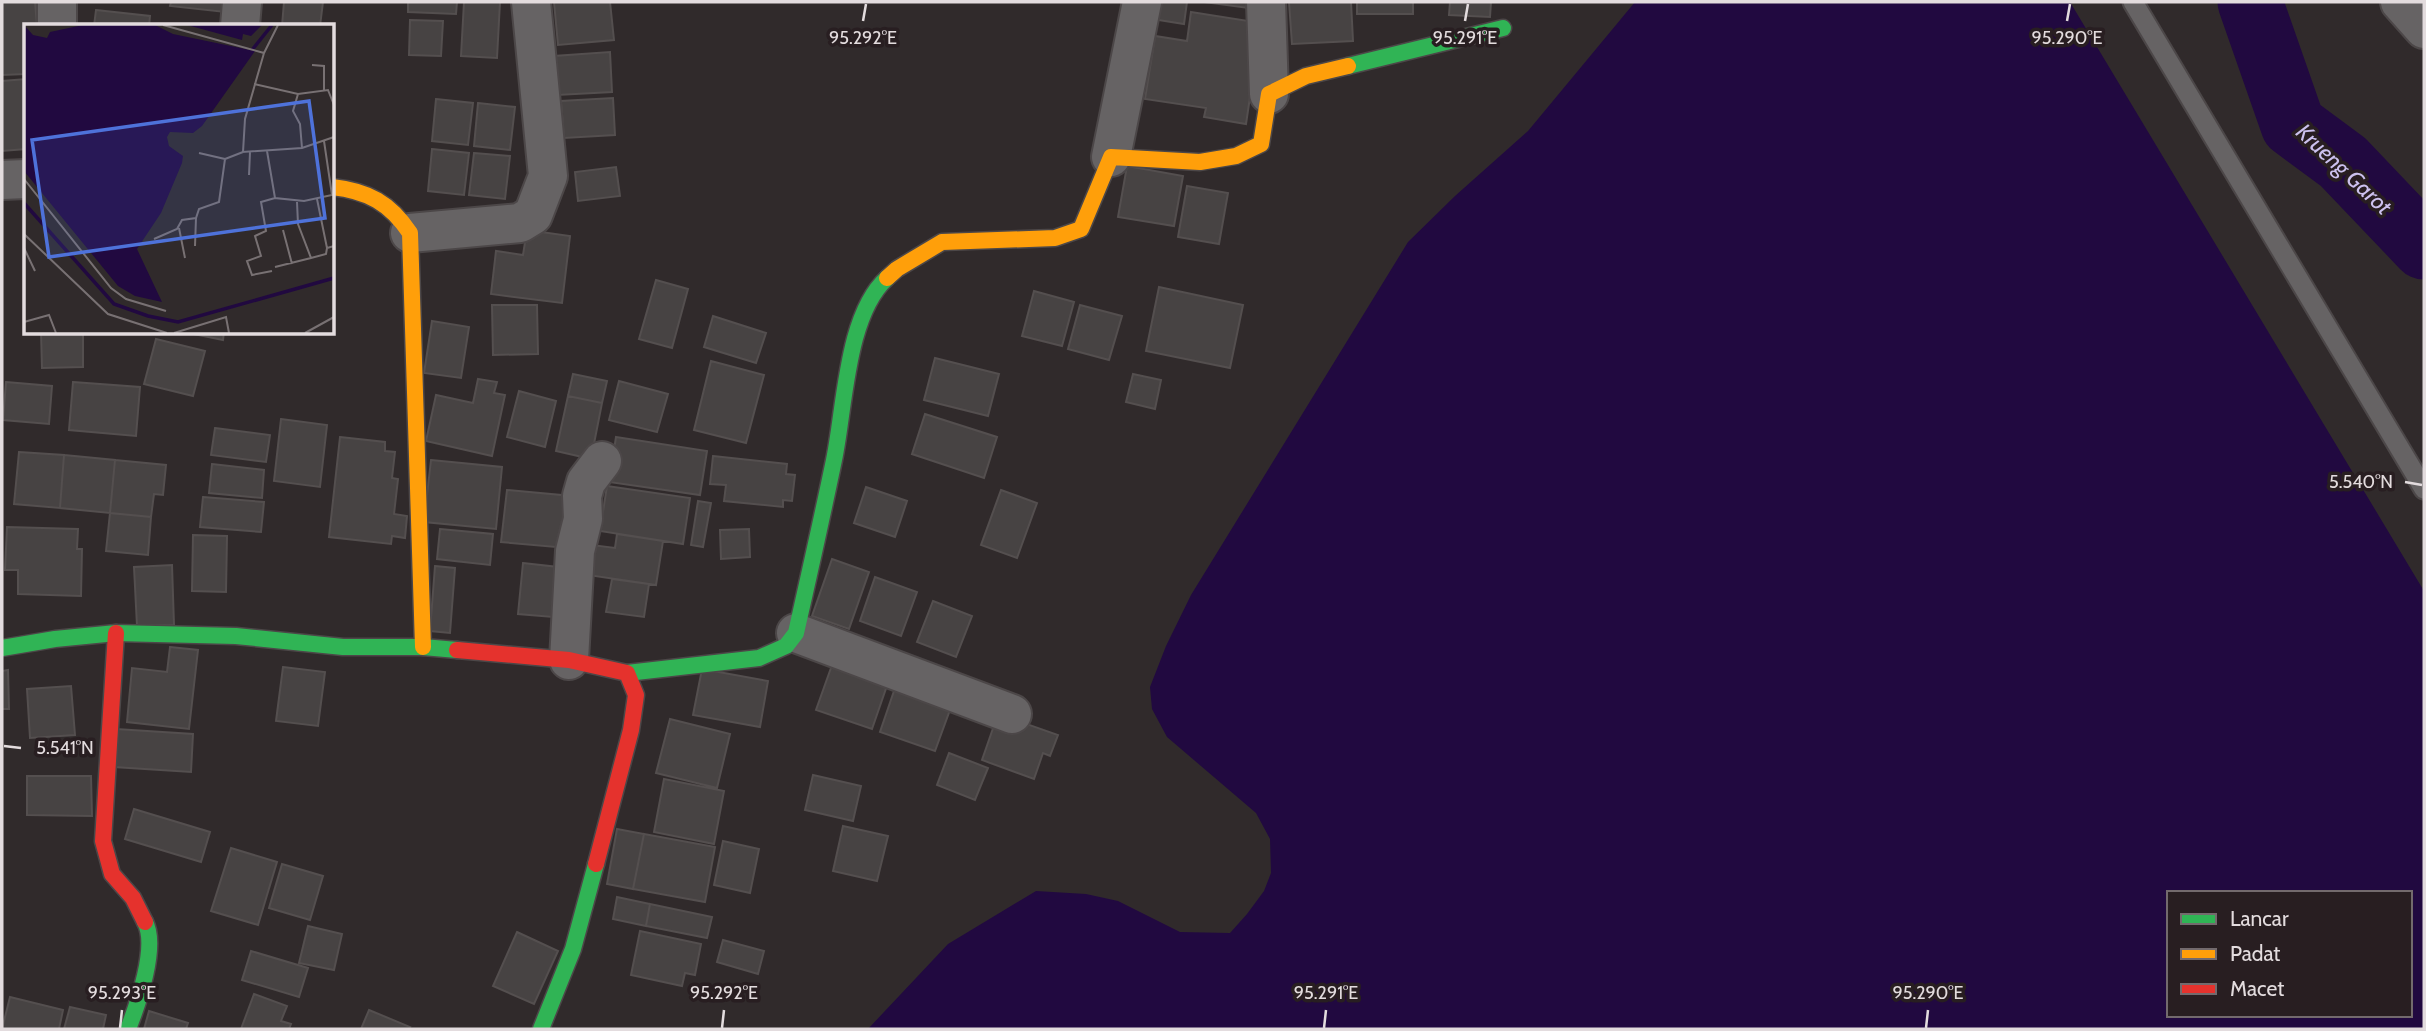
<svg xmlns="http://www.w3.org/2000/svg" width="2426" height="1031" font-family="Cabin,sans-serif">
<style>
.water{fill:#210940;fill-rule:evenodd}
.lines{fill:none;stroke-linecap:round;stroke-linejoin:round}
.river{stroke:#210940;stroke-width:65}
.building{fill:#474343;stroke:#544f4f;stroke-width:2}
.lane-casing{stroke:#4c4748;stroke-width:23}
.street-casing{stroke:#4c4748;stroke-width:42}
.fast-casing{stroke:#4c4748;stroke-width:19}
.slow-casing{stroke:#4c4748;stroke-width:19}
.jam-casing{stroke:#4c4748;stroke-width:19}
.lane{stroke:#666364;stroke-width:19}
.street{stroke:#666364;stroke-width:38}
.fast{stroke:#30b455;stroke-width:16}
.slow{stroke:#ff9f0a;stroke-width:16}
.jam{stroke:#e5322d;stroke-width:16}
.ticks{fill:none;stroke:#e3dcde;stroke-width:2.5}
.labels{text-anchor:middle;dominant-baseline:central;stroke-width:7;stroke-linejoin:round;paint-order:stroke}
.water-label{font-size:23px;font-style:italic;fill:#ccc1ee;stroke:#281e21}
.inset-river{fill:none;stroke:#210940;stroke-width:3.5}
.inset-road{fill:none;stroke:#787173;stroke-width:2}
.view{fill:#4e72da;fill-opacity:0.15;stroke:#4e72da;stroke-width:3.5}
.inset-edge{fill:none;stroke:#e3dcde;stroke-width:3.5}
.ticks-label{font-size:18px;text-anchor:middle;fill:#e3dcde;stroke:#281e21;stroke-width:7;stroke-linejoin:round;paint-order:stroke}
</style>
<rect width="100%" height="100%" fill="#302a2b"/>
<path class="water" d="M1635 2H2070L2424 591V1029H868L948 944 1036 891 1086 894 1118 901 1180 932 1230 933 1247 914 1264 891 1271 873 1270 839 1256 813 1167 737 1152 709 1150 687 1166 646 1191 595 1408 242 1455 196 1528 131ZM2169 893H2410V1015H2169Z"/>
<g class="lines">
<path class="river" d="M2250 2 2293 125 2343 162 2424 247"/>
</g>
<path class="building" d="M2 2H35L37 26H26V74L2 75Z
M171 2H226L225 12 170 6Z
M284 2H323L320 26H282Z
M408 2H457L456 14 408 12Z
M464 2H500L497 58 461 56Z
M554 2H610L614 40 558 45Z
M1155 2H1187L1184 24 1152 19Z
M1204 2H1249L1248 8Z
M1289 2H1351L1353 41 1292 44Z
M1357 2H1413V14H1357Z
M1450 2H1491L1490 17 1449 15Z
M96 10 150 16 149 26H94Z
M1191 12 1261 23 1246 124 1204 117 1206 108 1145 99 1155 36 1187 41Z
M410 20 443 21 441 56 409 55Z
M610 52 612 92 557 95 554 56Z
M26 79V149L2 151V81Z
M613 98 615 135 564 138 561 101Z
M436 99 473 103 468 145 432 141Z
M478 103 515 107 510 150 474 146Z
M432 149 469 153 464 195 428 191Z
M474 153 510 156 505 199 469 195Z
M1127 166 1183 176 1174 226 1118 217Z
M616 167 620 196 578 201 575 172Z
M1187 186 1228 193 1219 244 1178 237Z
M527 230 570 236 562 303 491 294 496 251 523 255Z
M656 280 688 289 672 348 639 339Z
M1159 287 1243 305 1230 368 1146 351Z
M1034 291 1074 302 1062 346 1022 336Z
M492 305H537L538 354 493 355Z
M1080 305 1122 316 1109 360 1068 349Z
M713 316 766 333 756 363 704 347Z
M432 321 469 327 461 378 424 373Z
M41 332H83V367L42 368Z
M184 332H224L223 340Z
M156 339 205 351 193 396 144 384Z
M935 358 999 374 988 416 924 400Z
M711 361 764 375 746 443 694 430Z
M573 374 607 381 602 403 568 396Z
M1133 374 1161 380 1155 409 1126 402Z
M478 379 497 382 494 393 505 395 492 456 426 441 436 395 473 403Z
M619 381 668 394 657 432 609 420Z
M6 382 52 386 49 424 3 420Z
M73 382 140 387 136 436 69 430Z
M519 391 556 401 545 447 507 437Z
M568 396 602 403 591 459 556 451Z
M925 414 997 437 984 478 912 454Z
M281 419 327 425 320 487 274 481Z
M215 428 270 435 266 462 211 455Z
M340 437 385 442V451L395 452 392 478 398 479 394 514 407 516 405 538 392 536 391 544 329 537Z
M616 437 707 451 700 495 609 482Z
M19 452 64 455 60 508 14 504Z
M64 455 115 460 110 513 60 508Z
M713 456 787 464 786 474 795 475 792 501 783 500V507L724 501 726 485 710 484Z
M115 460 166 465 163 495 154 494 151 517 110 513Z
M431 460 502 467 496 529 424 522Z
M212 464 264 470 262 498 209 493Z
M607 486 690 498 683 544 600 531Z
M866 487 907 501 895 537 854 523Z
M507 490 572 496 567 548 501 542Z
M1001 490 1037 503 1017 558 981 545Z
M203 497 264 502 261 532 200 527Z
M698 501 711 503 703 547 691 545Z
M110 513 151 517 148 555 106 551Z
M7 527 78 529 77 549H82L81 596 18 594V570H5Z
M440 529 493 534 490 565 437 559Z
M749 529 750 557 721 559 720 530Z
M617 534 663 541 656 585 588 575 592 545 615 548Z
M193 535 227 536 226 592 192 591Z
M832 559 869 572 849 629 812 616Z
M523 563 558 567 553 617 518 614Z
M172 565 174 625 137 626 134 567Z
M435 566 455 568 450 633 430 631Z
M875 577 917 592 901 636 860 621Z
M612 579 649 584 644 617 606 612Z
M933 601 972 616 956 657 917 642Z
M170 647 198 650 189 729 127 722 132 668 167 672Z
M832 665 891 674 872 729 816 710Z
M283 667 325 672 318 726 276 721Z
M702 669 768 681 760 727 693 715Z
M8 670 9 709H2V671Z
M71 686 75 735 30 738 27 689Z
M895 688 951 707 935 751 880 732Z
M998 714 1058 735 1050 756 1043 753 1034 779 982 760Z
M670 719 730 734 717 788 656 773Z
M116 729 193 734 191 772 114 767Z
M949 753 988 768 975 800 937 785Z
M813 775 861 786 853 821 805 810Z
M27 776H91L92 816 27 815Z
M664 779 724 791 714 844 654 832Z
M134 809 210 832 201 862 125 839Z
M843 826 888 836 877 881 833 871Z
M617 829 644 834 633 889 607 884Z
M644 834 715 847 705 902 633 889Z
M723 841 759 849 750 893 714 885Z
M231 848 277 862 258 925 211 911Z
M282 864 323 876 310 920 269 908Z
M617 897 650 904 646 926 613 919Z
M650 904 712 917 707 938 646 926Z
M308 926 342 934 334 970 299 963Z
M640 931 701 944 695 975 685 973 682 986 631 975Z
M517 932 558 951 534 1004 493 986Z
M723 940 764 951 758 974 717 962Z
M251 951 308 968 299 997 242 980Z
M254 994 287 1006 281 1021 291 1024 289 1029H241Z
M10 997 63 1010 59 1029H2Z
M70 1007 106 1015 103 1029H64Z
M369 1010 410 1027 408 1029H361Z
M149 1011 188 1023 186 1029H144Z"/>
<g class="lines">
<g class="lane-casing">
<path id="lane" d="M2133 2 2424 489"/>
</g>
<g class="street-casing">
<path id="street" d="M57 2V26
M1266 2 1269 94
M2400 2 2424 29
M240 26 242 2
M1111 157 1142 2
M2 180 26 179
M410 233 520 223 533 215 548 176 531 2
M796 633 1012 714
M569 660 575 551 583 519 582 496 586 482 602 461"/>
</g>
<g class="fast-casing">
<path id="fast" d="M1348 66 1503 28
M2 648 55 639 116 633 236 636 343 647H423L457 650
M627 673 759 658 786 646 796 633C809 575 822 518 834 460 845 408 846 315 887 278
M128 1029C138 1004 158 946 145 922
M541 1029 573 949 596 864"/>
</g>
<g class="slow-casing">
<path id="slow" d="M332 187C368 191 390 203 410 233L423 647
M887 278 897 269 942 242 1055 238 1081 229 1111 157 1200 162 1236 156 1261 144 1269 94 1306 76 1348 66"/>
</g>
<g class="jam-casing">
<path id="jam" d="M116 633 103 841 112 874 133 898 145 922
M457 650 569 660 627 673 636 695 631 730 596 864"/>
</g>
<use href="#lane" class="lane"/>
<use href="#street" class="street"/>
<use href="#fast" class="fast"/>
<use href="#slow" class="slow"/>
<use href="#jam" class="jam"/>
</g>
<path class="ticks" d="M863 21 866 4M1465 21 1468 4M2067 21 2070 4M2405 482 2422 485M4 746 21 748M120 1028 122 1010M722 1028 724 1010M1324 1028 1326 1010M1926 1028 1928 1010"/>
<g class="labels">
<g class="water-label">
<text transform="translate(2344 169) rotate(43)">Krueng Garot</text>
</g>
</g>
<g transform="translate(24 24)">
<rect width="310" height="310" fill="#302a2b"/>
<path d="M0 1 9 11 23 14 26 8 59 1H131L149 10 231 27 178 102 169 109 146 108 143 113 145 122 159 132 158 139 137 189 113 225 138 278 111 272 94 262 0 147ZM163 1H238L227 12 219 10 218 16Z" fill="#210940"/>
<path class="inset-river" d="M228 26 248 1M0 179 90 280 124 292 154 298 310 254"/>
<path class="inset-road" d="M139 1 240 29 221 95 219 128 278 124 310 113M240 29 254 1M288 41 300 42V67M230 60 274 70 304 66 310 81M274 70 269 87 276 100 278 124M243 127 251 174 280 177 308 171 300 117M175 129 201 135M225 151 226 128M0 155 87 264 102 275 142 287M293 175 303 224M273 178 274 200 287 234 302 230 303 224 310 222M155 204 161 234M259 206 268 240M0 210 84 290 143 309M130 215 153 205 158 196 172 194 175 185 195 178 201 135 219 128M171 222 172 194M0 224 11 247M251 243 287 234M248 247 228 251 223 237 237 232 231 212 242 207 237 178 251 174M0 298 25 291 32 309M150 309 202 293 205 309M281 309 310 293"/>
<path class="view" d="M285 77 301 194 25 233 8 116Z"/>
<rect width="310" height="310" class="inset-edge"/>
</g>
<g class="ticks-label">
<text x="863" y="44">95.292°E</text>
<text x="1465" y="44">95.291°E</text>
<text x="2067" y="44">95.290°E</text>
<text x="2361" y="488">5.540°N</text>
<text x="65" y="754">5.541°N</text>
<text x="122" y="999">95.293°E</text>
<text x="724" y="999">95.292°E</text>
<text x="1326" y="999">95.291°E</text>
<text x="1928" y="999">95.290°E</text>
</g>
<rect width="2426" height="1031" fill="none" stroke="#e3dcde" stroke-width="7"/>
<rect x="2167" y="891" width="245" height="126" fill="#281e21" stroke="#736a6d" stroke-width="2"/>
<rect x="2181" y="914" width="35" height="10" fill="#30b455" stroke="#736a6d" stroke-width="2"/>
<text x="2230" y="926" font-size="21" fill="#e3dcde">Lancar</text>
<rect x="2181" y="949" width="35" height="10" fill="#ff9f0a" stroke="#736a6d" stroke-width="2"/>
<text x="2230" y="961" font-size="21" fill="#e3dcde">Padat</text>
<rect x="2181" y="984" width="35" height="10" fill="#e5322d" stroke="#736a6d" stroke-width="2"/>
<text x="2230" y="996" font-size="21" fill="#e3dcde">Macet</text>
</svg>
